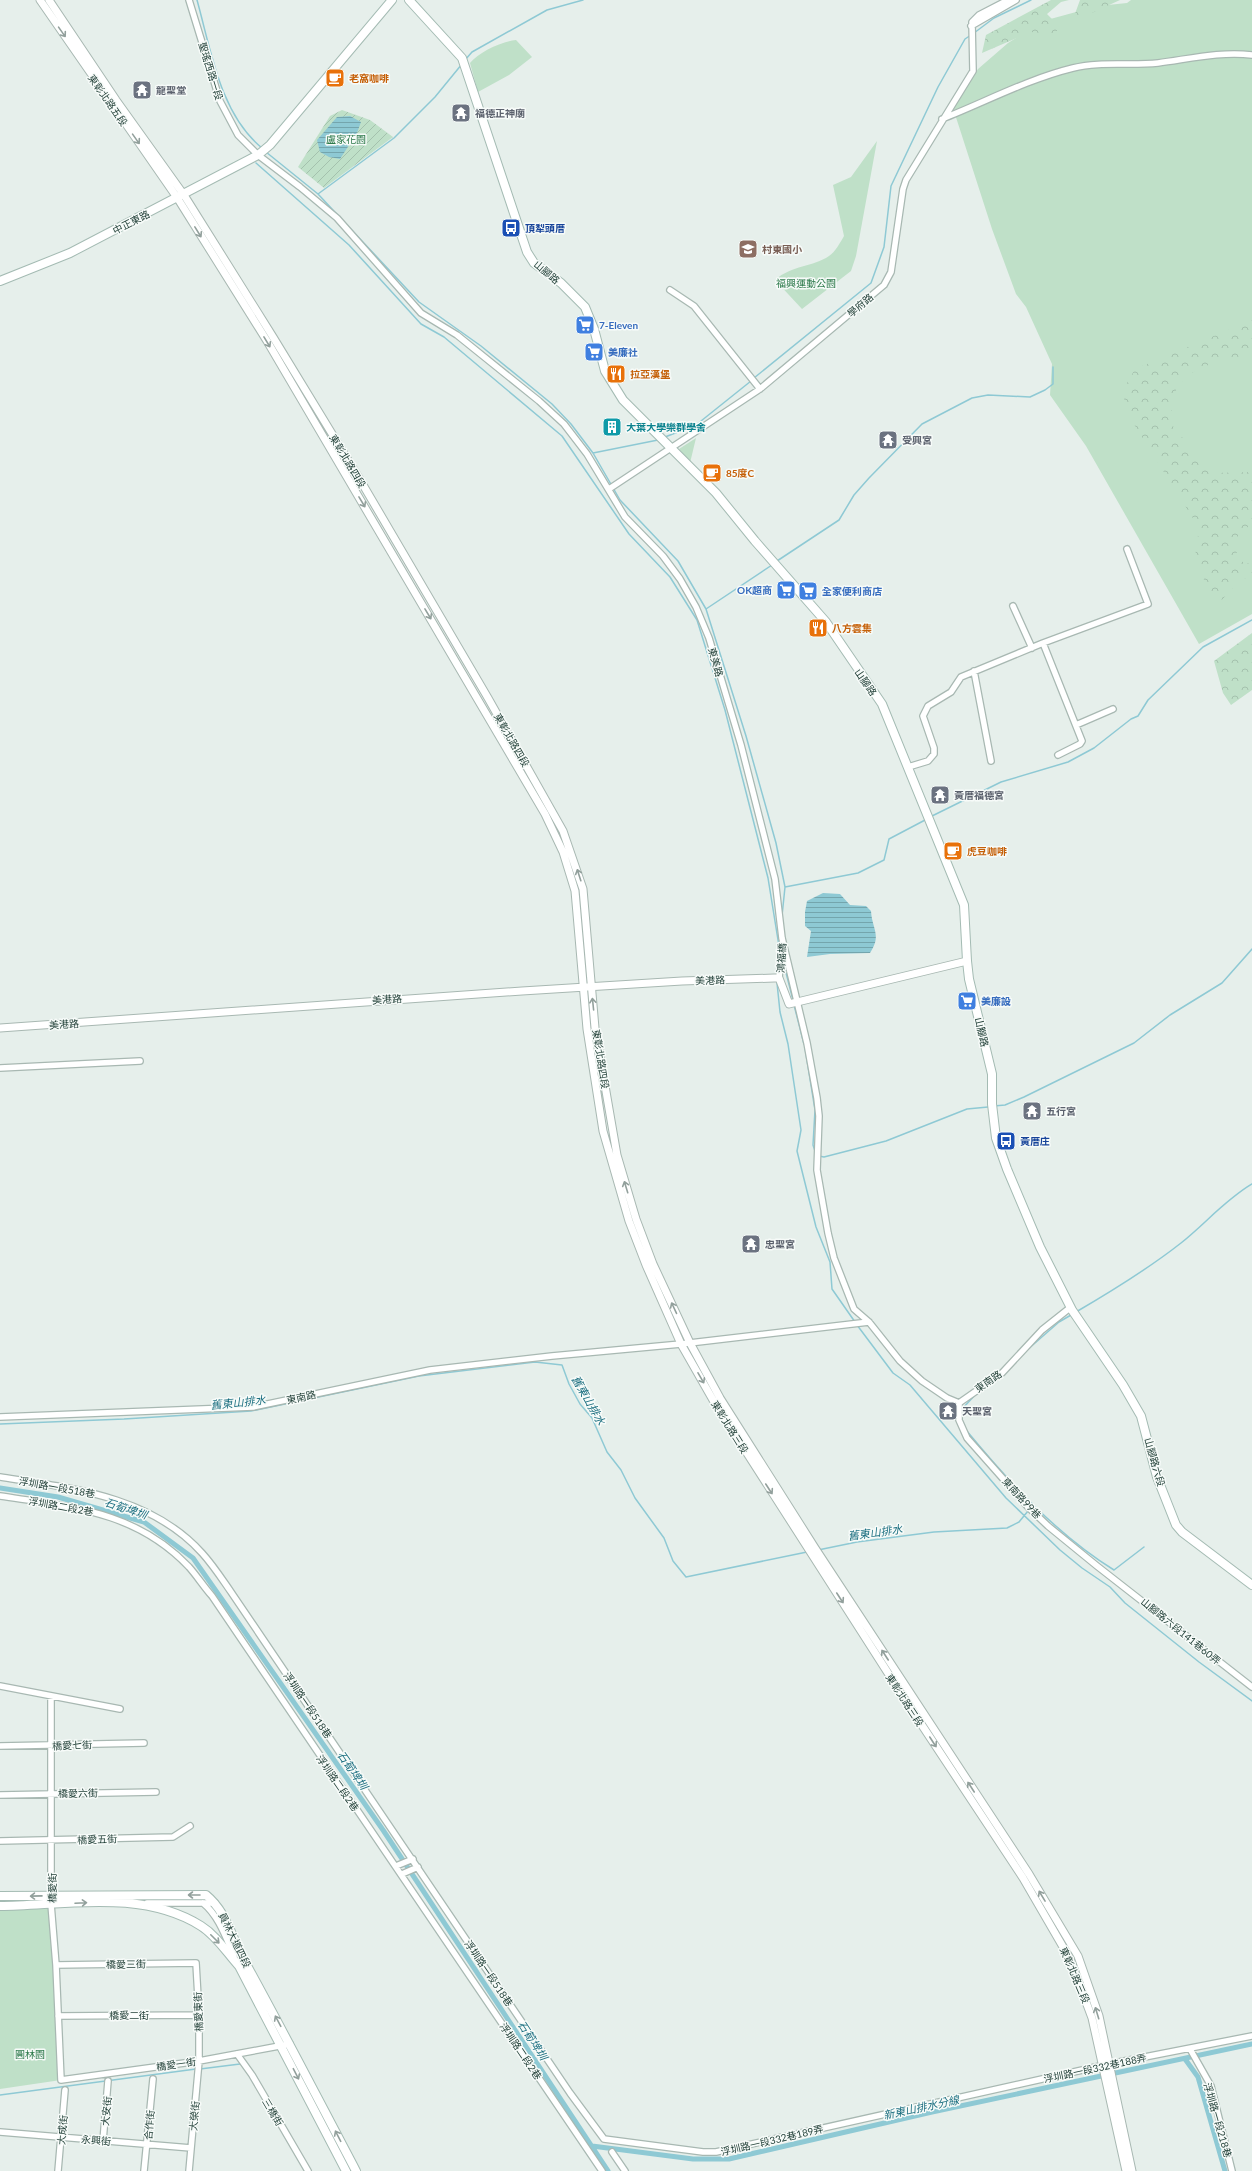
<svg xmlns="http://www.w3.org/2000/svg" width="1252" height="2171" font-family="Lato,'Noto Sans TC',sans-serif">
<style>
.green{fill:#bfe0c8}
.forest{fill:url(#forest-crowns)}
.garden{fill:url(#garden-furrows)}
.water{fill:url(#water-rules)}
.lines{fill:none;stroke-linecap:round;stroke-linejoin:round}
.stream{stroke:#8ec9d4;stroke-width:1.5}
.canal{stroke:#8ec9d4;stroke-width:5}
.minor-casing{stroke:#a8b8b2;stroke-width:8}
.tertiary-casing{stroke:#a8b8b2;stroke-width:9}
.secondary-casing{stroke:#a4bbb3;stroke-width:10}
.minor{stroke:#fff;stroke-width:5.5}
.tertiary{stroke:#fff;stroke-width:7}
.secondary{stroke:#fff;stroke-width:8}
.oneway{stroke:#92a09c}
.labels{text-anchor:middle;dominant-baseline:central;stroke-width:3;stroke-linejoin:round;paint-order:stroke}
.street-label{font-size:10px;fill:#24423a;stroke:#f7fbf9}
.food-label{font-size:10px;font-weight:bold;fill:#c56008;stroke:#f7fbf9;text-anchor:start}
.worship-label{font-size:10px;font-weight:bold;fill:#5b616d;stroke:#f7fbf9;text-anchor:start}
.park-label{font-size:10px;fill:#2d7a4b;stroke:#f7fbf9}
.transit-label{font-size:10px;font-weight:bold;fill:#164399;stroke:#f7fbf9;text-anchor:start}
.education-label{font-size:10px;font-weight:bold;fill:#785e54;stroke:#f7fbf9;text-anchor:start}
.shop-label{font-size:10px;font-weight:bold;fill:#366cbe;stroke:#f7fbf9;text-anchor:start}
.culture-label{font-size:10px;font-weight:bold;fill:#0d838f;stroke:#f7fbf9;text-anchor:start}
.water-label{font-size:11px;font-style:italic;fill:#1c6f80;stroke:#f7fbf9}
</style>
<defs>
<pattern id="forest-crowns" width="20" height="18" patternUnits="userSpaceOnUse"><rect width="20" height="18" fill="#bfe0c8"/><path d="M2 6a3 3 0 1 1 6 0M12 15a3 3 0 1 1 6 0" fill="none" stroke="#a4c1ad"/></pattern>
<pattern id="garden-furrows" width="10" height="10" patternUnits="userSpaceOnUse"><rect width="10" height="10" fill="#bfe0c8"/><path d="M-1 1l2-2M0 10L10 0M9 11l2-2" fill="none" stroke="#a4c1ad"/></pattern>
<pattern id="water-rules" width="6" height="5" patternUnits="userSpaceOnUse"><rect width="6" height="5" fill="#8ec9d4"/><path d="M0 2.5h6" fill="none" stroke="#74a5ad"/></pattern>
</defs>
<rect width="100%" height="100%" fill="#e6efeb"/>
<path class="green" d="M1131 0H1252V614L1199 644 1086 446 1050 395 1052 364 1026 307 1016 294 992 229 953 108 978 69 1008 43 1043 21 1098 6 1127 3Z
M516 40 532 57 509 75 478 92 470 63C479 52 502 41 516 40Z
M877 141 856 256 851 271 802 309 775 280C792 265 813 267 829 256 835 252 840 243 844 236L833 185 851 177Z
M696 438 690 463 679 449Z
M51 1904 61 2080 0 2089V1906Z"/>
<path class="forest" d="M1051 0H1069L1061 2 1047 14 1058 25 1056 35 1031 32 982 53 986 35Z
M1080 0H1120L1072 22Z
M1252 320V353L1198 368 1179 384 1172 399V425L1212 473 1252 472V523L1236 538 1237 558 1246 564 1252 562V579L1242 578 1219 603 1194 564 1199 528 1130 418 1122 392 1135 369Z
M1252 633V690L1231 705 1223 693 1214 661Z"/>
<path class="garden" d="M342 110 370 120 393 137 324 188 298 167 330 116Z"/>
<path class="water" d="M350 116 361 122 357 133 340 159 329 157 320 152 317 140 337 117Z
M823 893 840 894 850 905 866 906 871 911C872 929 882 935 870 953L830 954 807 957 811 931 805 926V912L807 901Z"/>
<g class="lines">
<path class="stream" d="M197 0C211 50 220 114 262 148
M974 33 994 18 1031 0
M465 60 472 52 547 10 583 0
M266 152 318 194 419 302 481 346 552 404 571 424 593 453 620 500 678 561 706 609 746 736 776 843 785 887 782 916
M256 163 349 245 421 324 444 337 562 436 629 534 670 577 697 620 725 710 768 878 779 946 777 973
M318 194 394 138 435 97 462 64
M754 378 871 283 884 247 891 186 938 87 965 39 971 35
M665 437 696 425 751 381
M593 453 658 440
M777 561 839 520 854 495 869 478 922 424 972 398 988 395 1030 397 1045 390 1053 384V367
M706 609 772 565
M932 816 1001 782 1068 762 1094 748 1131 719 1138 716 1148 700 1203 647 1252 620
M785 887 858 873 884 860 889 839 927 819
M783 961 793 1000
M777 983 780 1012 788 1044 801 1130 797 1151 816 1227 830 1262 832 1289 855 1322
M794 1005 804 1044
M805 1048 815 1110 813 1145 815 1151
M994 1106 1005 1105 1024 1097 1134 1043 1170 1015 1222 983 1252 949
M819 1156 824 1157 886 1141 967 1109 988 1107
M1076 1312C1112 1291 1148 1269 1181 1243 1205 1224 1225 1200 1252 1184
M857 1325 893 1373 910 1385 1006 1498 1060 1550 1082 1568 1110 1587 1125 1603 1199 1662 1252 1701
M1027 1350 1059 1322 1071 1315
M962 1421V1409L976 1394
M0 1424 124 1419 251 1411 419 1376 535 1362 562 1365 569 1384 580 1404 592 1418 607 1452 621 1470 635 1498 664 1538 673 1561 686 1577 807 1552
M966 1430C1009 1482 1056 1534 1114 1570L1144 1547
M818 1550 857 1542 934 1532 1007 1528 1019 1522 1028 1511
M200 2069 240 2064
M0 2095 196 2069"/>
<path class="canal" d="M0 1488 58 1497 144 1522 193 1558 383 1830 608 2171
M1185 2059 1198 2077 1225 2171
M592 2146 693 2159H729L932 2112 1252 2044"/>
<g class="minor-casing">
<path id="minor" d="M189 0 220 101 238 135 258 155 300 187 337 218 421 313 457 335 539 401 564 424 587 454 625 517 663 556 680 579 696 607 709 638 741 745 775 879 782 938 807 1043 817 1098 819 1116 817 1170 828 1233 834 1258 854 1309 869 1322 900 1361 922 1381 947 1398 959 1403
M971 26 1016 0
M942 119C985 102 1028 79 1073 68 1100 61 1130 66 1158 63 1189 59 1221 51 1252 55
M670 290 694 306 760 389
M609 489 760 389 884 285 891 272 903 189 906 180 973 71 972 22 979 15 1008 0
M1013 606 1032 648
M1043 643 1082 741 1080 744 1058 755
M974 671 991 761
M1076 725 1113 709
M908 767 928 761 934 754V748L923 716 928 706 951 692 961 677 1043 643 1148 604 1127 549
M779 978 782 946
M0 1068 140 1061
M959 1403V1420L967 1438 1028 1507 1048 1526 1097 1566 1252 1687
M959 1403 1002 1373 1042 1330 1071 1307
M0 1417 253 1407 430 1370 552 1356 681 1344 869 1322
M0 1477C71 1488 151 1496 202 1553 213 1565 222 1579 231 1592L570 2093 604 2139 703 2152H716L1109 2064 1252 2036
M0 1496C72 1507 136 1511 189 1567 197 1576 204 1587 212 1596L602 2171
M0 1686 120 1709
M51 1697V1904L56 1965 61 2080 199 2061 290 2044
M0 1746 144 1743
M0 1795 156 1792
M0 1841 173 1837 190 1826
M396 1866 413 1859
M402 1874 418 1867
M147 1903H215
M203 1903C219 1916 226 1938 234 1956
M56 1965 196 1963 199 2015V2061L189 2171
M58 2016 199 2015
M1190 2049 1211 2086 1232 2171
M237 2054 252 2075 308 2171
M0 2132 191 2148
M103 2141 108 2081
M612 2152 625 2171
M58 2171 65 2090
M144 2171 153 2079"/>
</g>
<g class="tertiary-casing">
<path id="tertiary" d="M40 0 178 199 267 341 545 814 563 852 575 891 587 1029 603 1131 629 1221 646 1265 681 1344 713 1400 904 1698 1023 1878 1070 1959 1092 2018 1126 2171
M49 0 116 100 184 195 273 337 359 478 488 698 563 831 583 889 595 1028 617 1155 636 1219 653 1264 690 1343 720 1398 815 1548 1029 1874 1078 1956 1099 2016 1132 2171
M0 1028 522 991 682 981 774 978H779L789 1004 967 961"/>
</g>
<g class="secondary-casing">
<path id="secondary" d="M409 0 462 58 527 252 534 263 561 283 585 307 594 329 605 371 623 400 716 493 755 541 826 622 882 704 964 905 967 961 969 979 992 1074V1104L996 1138 1007 1169 1040 1247 1072 1310 1123 1385 1141 1416 1157 1477 1176 1525 1182 1532 1252 1585
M0 281 70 253 258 155 270 145 392 0
M0 1896 206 1895C227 1912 232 1939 245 1962 283 2031 319 2101 356 2171
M0 1906C66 1905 142 1889 201 1926 217 1936 227 1953 239 1966L346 2171"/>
</g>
<use href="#minor" class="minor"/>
<use href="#tertiary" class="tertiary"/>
<use href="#secondary" class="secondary"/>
</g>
<defs><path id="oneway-shaft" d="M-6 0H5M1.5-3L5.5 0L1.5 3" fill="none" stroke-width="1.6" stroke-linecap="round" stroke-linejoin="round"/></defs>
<g class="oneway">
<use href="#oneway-shaft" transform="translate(62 32) rotate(55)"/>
<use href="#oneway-shaft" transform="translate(136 139) rotate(55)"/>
<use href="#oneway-shaft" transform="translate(198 232) rotate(58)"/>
<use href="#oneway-shaft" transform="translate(267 342) rotate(59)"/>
<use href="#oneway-shaft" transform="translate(362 502) rotate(59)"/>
<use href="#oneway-shaft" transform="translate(428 614) rotate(59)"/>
<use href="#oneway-shaft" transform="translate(579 875) rotate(-108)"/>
<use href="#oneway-shaft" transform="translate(593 1004) rotate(-96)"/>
<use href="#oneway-shaft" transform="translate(626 1187) rotate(-107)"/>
<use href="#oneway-shaft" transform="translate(674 1308) rotate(-115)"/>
<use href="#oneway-shaft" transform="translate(701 1378) rotate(60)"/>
<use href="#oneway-shaft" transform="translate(769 1489) rotate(57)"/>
<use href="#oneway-shaft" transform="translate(840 1598) rotate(57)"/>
<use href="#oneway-shaft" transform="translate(885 1655) rotate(-123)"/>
<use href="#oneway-shaft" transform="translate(933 1742) rotate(57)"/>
<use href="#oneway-shaft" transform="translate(971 1787) rotate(-123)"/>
<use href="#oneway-shaft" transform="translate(194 1895) rotate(-180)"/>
<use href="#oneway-shaft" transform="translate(36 1896) rotate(179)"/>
<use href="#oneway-shaft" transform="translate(1042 1896) rotate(-121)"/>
<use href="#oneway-shaft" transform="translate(81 1903) rotate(-3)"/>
<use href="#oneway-shaft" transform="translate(215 1939) rotate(45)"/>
<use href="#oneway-shaft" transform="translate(1097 2013) rotate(-107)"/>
<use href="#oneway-shaft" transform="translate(278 2021) rotate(-118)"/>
<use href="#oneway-shaft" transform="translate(296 2074) rotate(63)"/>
<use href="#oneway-shaft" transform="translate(338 2136) rotate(-117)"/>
</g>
<defs>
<g id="cafe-square" transform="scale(1)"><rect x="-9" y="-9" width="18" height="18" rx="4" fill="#e8710a" stroke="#f7fbf9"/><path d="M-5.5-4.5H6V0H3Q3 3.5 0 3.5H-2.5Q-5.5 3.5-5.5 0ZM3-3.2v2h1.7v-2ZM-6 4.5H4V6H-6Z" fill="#fff"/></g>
<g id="temple-square" transform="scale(1)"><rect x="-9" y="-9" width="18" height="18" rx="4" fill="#6b7280" stroke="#f7fbf9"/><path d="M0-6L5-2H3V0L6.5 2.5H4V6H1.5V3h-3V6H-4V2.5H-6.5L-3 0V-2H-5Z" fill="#fff"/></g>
<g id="bus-square" transform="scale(1)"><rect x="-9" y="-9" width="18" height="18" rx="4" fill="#1a4fb4" stroke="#f7fbf9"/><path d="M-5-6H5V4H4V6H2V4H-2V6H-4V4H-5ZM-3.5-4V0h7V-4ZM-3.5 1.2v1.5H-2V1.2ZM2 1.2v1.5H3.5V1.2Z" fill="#fff"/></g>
<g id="school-square" transform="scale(1)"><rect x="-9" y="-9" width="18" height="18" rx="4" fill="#8d6e63" stroke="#f7fbf9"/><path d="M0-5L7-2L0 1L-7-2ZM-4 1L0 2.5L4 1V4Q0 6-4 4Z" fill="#fff"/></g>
<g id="supermarket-square" transform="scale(1)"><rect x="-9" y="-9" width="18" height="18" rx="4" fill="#3f7fe0" stroke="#f7fbf9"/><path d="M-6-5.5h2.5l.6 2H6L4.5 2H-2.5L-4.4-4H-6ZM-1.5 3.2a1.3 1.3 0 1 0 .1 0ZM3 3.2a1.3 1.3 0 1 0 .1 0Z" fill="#fff"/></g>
<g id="restaurant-square" transform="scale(1)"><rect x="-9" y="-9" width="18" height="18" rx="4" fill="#e8710a" stroke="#f7fbf9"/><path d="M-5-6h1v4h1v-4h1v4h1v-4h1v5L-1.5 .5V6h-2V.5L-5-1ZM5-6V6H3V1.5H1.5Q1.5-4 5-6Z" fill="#fff"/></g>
<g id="building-square" transform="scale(1)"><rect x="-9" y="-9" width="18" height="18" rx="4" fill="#0f9aa8" stroke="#f7fbf9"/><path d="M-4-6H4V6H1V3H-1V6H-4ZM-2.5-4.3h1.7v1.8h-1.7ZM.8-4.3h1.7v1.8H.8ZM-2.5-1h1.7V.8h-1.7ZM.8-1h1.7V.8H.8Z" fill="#fff"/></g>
</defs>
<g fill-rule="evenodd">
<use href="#cafe-square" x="335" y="78"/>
<use href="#temple-square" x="142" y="90"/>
<use href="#temple-square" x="461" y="113"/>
<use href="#bus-square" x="511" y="228"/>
<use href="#school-square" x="748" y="249"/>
<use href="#supermarket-square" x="585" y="325"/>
<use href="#supermarket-square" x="594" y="352"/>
<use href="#restaurant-square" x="616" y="374"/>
<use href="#building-square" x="612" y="427"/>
<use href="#temple-square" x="888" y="440"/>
<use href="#cafe-square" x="712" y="473"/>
<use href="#supermarket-square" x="786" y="590"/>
<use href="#supermarket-square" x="808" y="591"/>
<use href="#restaurant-square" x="818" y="628"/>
<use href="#temple-square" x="940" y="795"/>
<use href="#cafe-square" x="953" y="851"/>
<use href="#supermarket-square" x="967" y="1001"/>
<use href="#temple-square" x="1032" y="1111"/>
<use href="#bus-square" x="1006" y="1141"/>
<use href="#temple-square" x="751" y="1244"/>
<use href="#temple-square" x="948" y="1411"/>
</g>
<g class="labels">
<g class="street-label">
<text transform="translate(211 71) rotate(73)">聖瑤西路一段</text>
<text transform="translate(108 100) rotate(55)">東彰北路五段</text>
<text transform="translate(131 222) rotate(-27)">中正東路</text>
<text transform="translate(547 272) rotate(40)">山腳路</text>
<text transform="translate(860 305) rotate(-40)">學府路</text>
<text transform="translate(348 461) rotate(59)">東彰北路四段</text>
<text transform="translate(716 662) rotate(74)">東美路</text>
<text transform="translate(866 682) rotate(55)">山腳路</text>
<text transform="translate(512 740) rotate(60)">東彰北路四段</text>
<text transform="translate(781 958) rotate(-86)">鴻福橋</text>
<text transform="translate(710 980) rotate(-2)">美港路</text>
<text transform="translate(387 999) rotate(-4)">美港路</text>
<text transform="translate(64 1024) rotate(-4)">美港路</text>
<text transform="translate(982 1032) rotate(77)">山腳路</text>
<text transform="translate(601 1059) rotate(81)">東彰北路四段</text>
<text transform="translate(988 1381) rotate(-35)">東南路</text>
<text transform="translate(301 1397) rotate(-12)">東南路</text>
<text transform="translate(730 1427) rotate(58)">東彰北路三段</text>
<text transform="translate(1155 1462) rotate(74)">山腳路六段</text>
<text transform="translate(57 1487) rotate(10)">浮圳路一段518巷</text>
<text transform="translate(1022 1498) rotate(47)">東南路99巷</text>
<text transform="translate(61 1506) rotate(10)">浮圳路二段2巷</text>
<text transform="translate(1181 1631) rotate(39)">山腳路六段141巷60弄</text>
<text transform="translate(905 1700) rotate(57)">東彰北路三段</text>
<text transform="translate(308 1705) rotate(56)">浮圳路一段518巷</text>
<text transform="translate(72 1745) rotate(-2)">橋愛七街</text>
<text transform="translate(338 1783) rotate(55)">浮圳路二段2巷</text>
<text transform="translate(78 1793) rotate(-1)">橋愛六街</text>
<text transform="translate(97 1839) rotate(-2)">橋愛五街</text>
<text transform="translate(52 1888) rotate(-89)">橋愛街</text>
<text transform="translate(235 1940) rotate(64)">員林大道四段</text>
<text transform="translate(126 1964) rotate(-1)">橋愛三街</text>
<text transform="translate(489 1973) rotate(56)">浮圳路一段518巷</text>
<text transform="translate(1075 1975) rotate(67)">東彰北路三段</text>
<text transform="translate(198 2012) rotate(-92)">橋愛東街</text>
<text x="129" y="2015">橋愛二街</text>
<text transform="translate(521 2051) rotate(56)">浮圳路二段2巷</text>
<text transform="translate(176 2064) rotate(-8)">橋愛一街</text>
<text transform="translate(1095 2068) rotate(-12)">浮圳路一段332巷188弄</text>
<text transform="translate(106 2111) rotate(-84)">大安街</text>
<text transform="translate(273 2112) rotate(59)">三橋街</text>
<text transform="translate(194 2116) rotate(-85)">大榮街</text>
<text transform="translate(1218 2120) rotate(74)">浮圳路一段218巷</text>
<text transform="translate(149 2125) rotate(-85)">合作街</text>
<text transform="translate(62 2130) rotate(-85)">大成街</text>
<text transform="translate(96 2140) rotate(5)">永興街</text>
<text transform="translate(772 2140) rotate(-13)">浮圳路一段332巷189弄</text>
</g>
<g class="food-label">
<text x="349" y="78">老窩咖啡</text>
<text x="630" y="374">拉亞漢堡</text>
<text x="726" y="473">85度C</text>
<text x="832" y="628">八方雲集</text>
<text x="967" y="851">虎豆咖啡</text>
</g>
<g class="worship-label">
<text x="156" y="90">龍聖堂</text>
<text x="475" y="113">福德正神廟</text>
<text x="902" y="440">受興宮</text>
<text x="954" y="795">黃厝福德宮</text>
<text x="1046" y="1111">五行宮</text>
<text x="765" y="1244">忠聖宮</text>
<text x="962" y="1411">天聖宮</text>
</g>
<g class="park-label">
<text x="346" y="139">盧家花園</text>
<text x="806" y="283">福興運動公園</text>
<text x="30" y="2054">圓林園</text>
</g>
<g class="transit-label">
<text x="525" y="228">頂犁頭厝</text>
<text x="1020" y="1141">黃厝庄</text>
</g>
<g class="education-label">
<text x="762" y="249">村東國小</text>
</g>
<g class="shop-label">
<text x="599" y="325">7-Eleven</text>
<text x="608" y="352">美廉社</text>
<text x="772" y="590" text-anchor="end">OK超商</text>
<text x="822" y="591">全家便利商店</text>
<text x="981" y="1001">美廉設</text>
</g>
<g class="culture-label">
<text x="626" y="427">大葉大學樂群學舍</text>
</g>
<g class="water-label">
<text transform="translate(589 1400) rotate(60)">舊東山排水</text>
<text transform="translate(238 1402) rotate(-6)">舊東山排水</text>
<text transform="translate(126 1508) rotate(18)">石筍埤圳</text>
<text transform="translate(875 1532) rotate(-8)">舊東山排水</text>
<text transform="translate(353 1770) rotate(55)">石筍埤圳</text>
<text transform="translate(533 2040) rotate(57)">石筍埤圳</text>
<text transform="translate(921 2107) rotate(-12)">新東山排水分線</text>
</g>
</g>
</svg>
